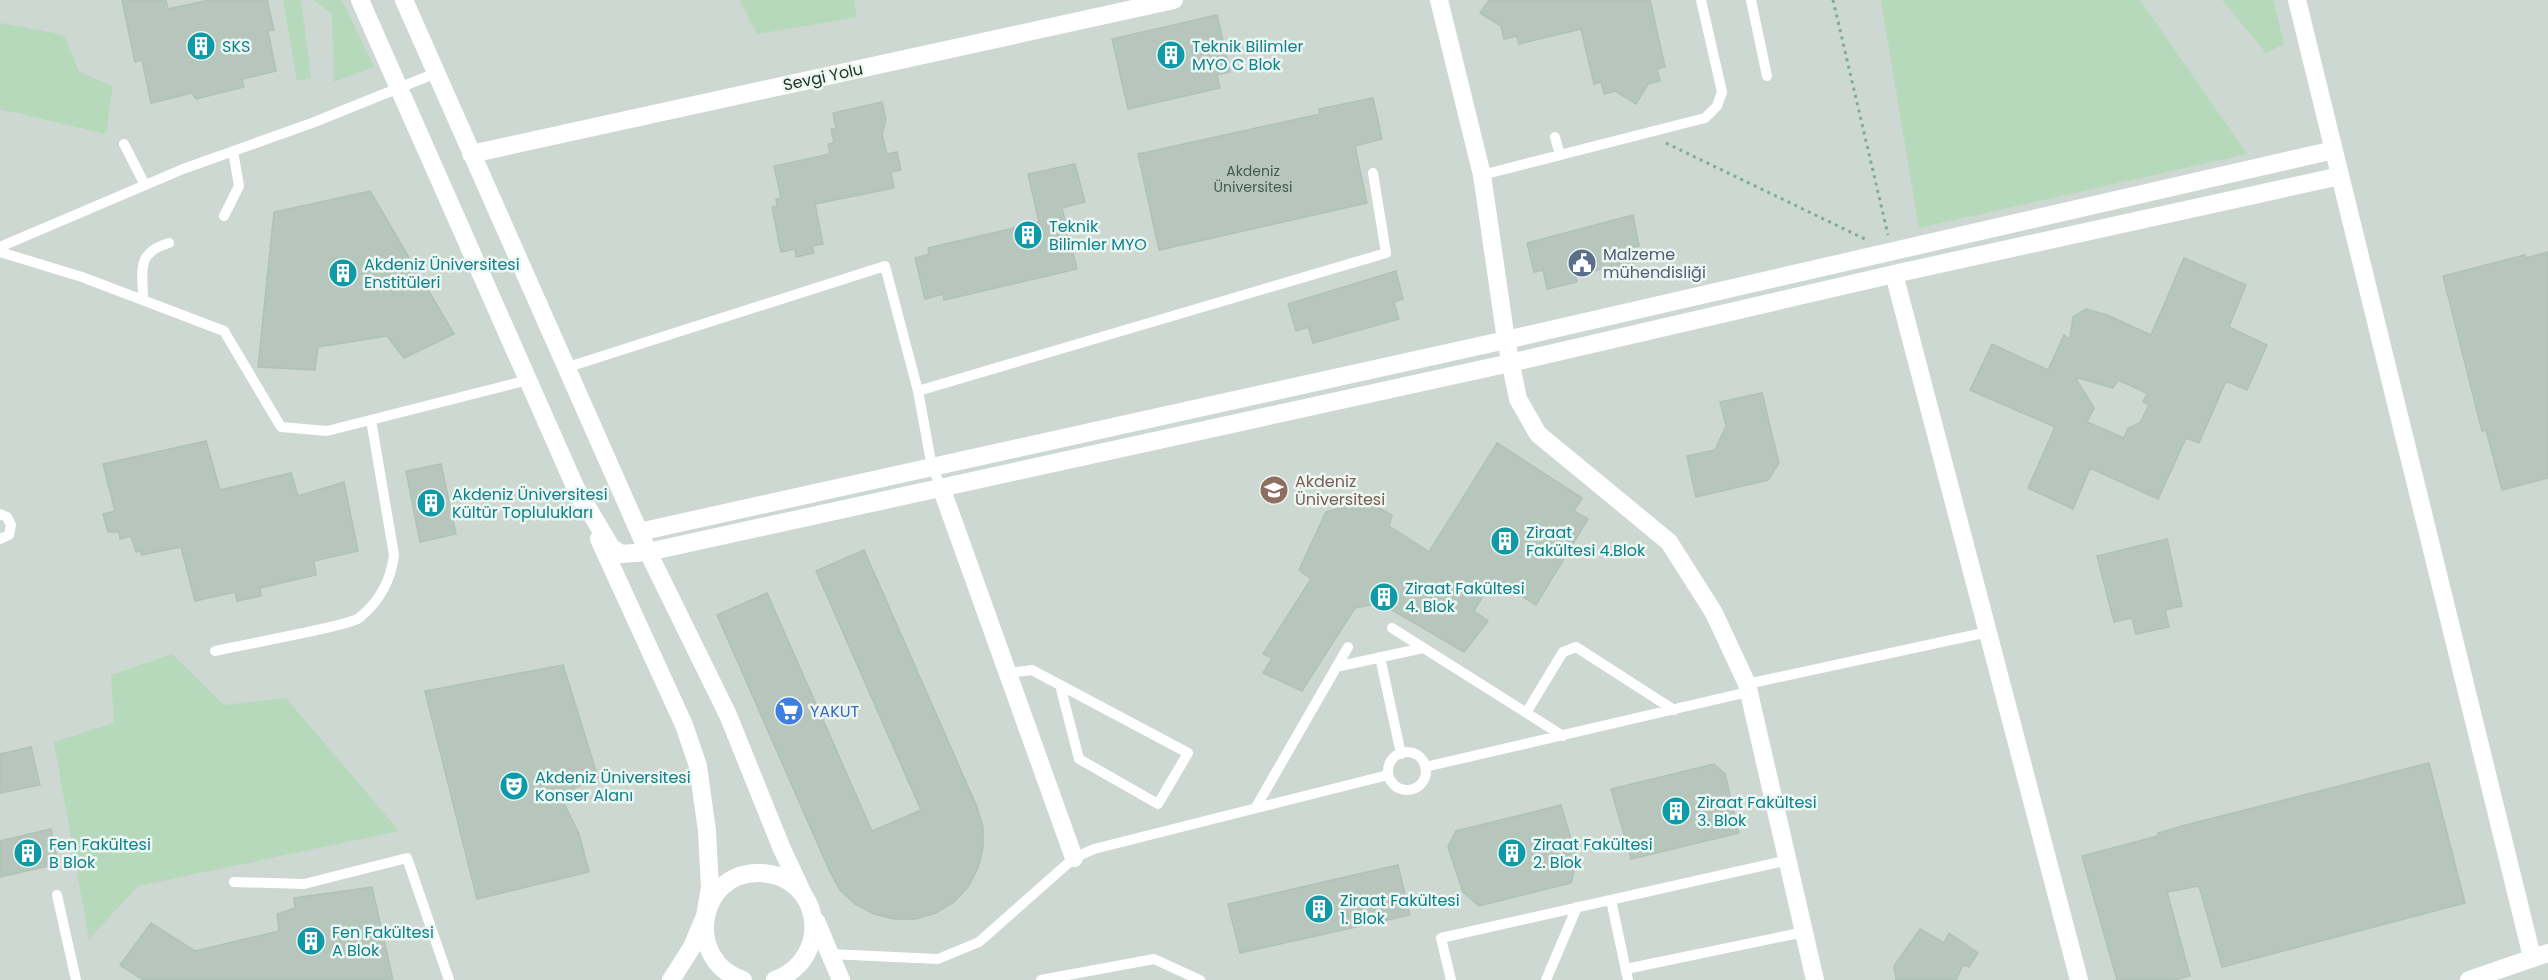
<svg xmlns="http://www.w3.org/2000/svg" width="2548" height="980" font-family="Poppins,sans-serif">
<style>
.built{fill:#ccd8d1}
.green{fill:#b6d9bb}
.building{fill:#b6c6bd;stroke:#b0c2b8;stroke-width:1.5;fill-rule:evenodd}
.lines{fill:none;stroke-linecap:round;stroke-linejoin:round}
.path{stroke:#7fab97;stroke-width:3;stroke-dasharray:3 4.5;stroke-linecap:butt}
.lane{stroke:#fff;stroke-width:10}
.street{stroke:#fff;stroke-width:18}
.labels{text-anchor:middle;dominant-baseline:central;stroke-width:5;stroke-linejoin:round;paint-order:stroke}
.number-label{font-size:14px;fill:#465b51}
.culture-label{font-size:16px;fill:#0d838f;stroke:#edf6f0;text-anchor:start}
.street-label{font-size:16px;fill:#20372d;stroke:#edf6f0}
.service-label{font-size:16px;fill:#4e5e75;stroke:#edf6f0;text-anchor:start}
.education-label{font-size:16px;fill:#785e54;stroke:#edf6f0;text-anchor:start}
.shop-label{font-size:16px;fill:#366cbe;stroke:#edf6f0;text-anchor:start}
</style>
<rect width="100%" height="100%" fill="#dde9e2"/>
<path class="built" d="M0 0H2548V980H0Z"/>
<path class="green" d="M283 0H301L311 78 297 81Z
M314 0H342L374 67 334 82 332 14Z
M740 0H854L857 17 757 34Z
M1881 0H2140L2247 154 1919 228Z
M2222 0H2273L2284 44 2266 53Z
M0 23 64 35 79 72 113 86 106 134 0 109Z
M172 654 224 705 286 698 399 831 138 886 89 939 54 742 114 723 111 675Z"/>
<path class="building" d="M122 0H166L168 9 209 0H267L274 30 268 31 276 71 242 79 244 87 196 99 192 93 151 103 142 60 135 62Z
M1489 0H1650L1665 67 1657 69 1660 81 1648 84 1636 104 1615 91 1604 94 1601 82 1594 84 1581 29 1519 44 1517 36 1504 39 1501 26 1480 13Z
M1217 15 1230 72 1217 75 1220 88 1128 109 1112 39Z
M1373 98 1382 139 1355 146 1367 203 1159 250 1138 154 1320 114 1319 109Z
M882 102 886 120 882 134 887 154 897 152 901 170 891 172 894 188 815 204 823 244 812 246 814 253 796 257 795 249 781 252 772 207 777 206 776 199 781 198 774 166 830 154 828 144 834 143 831 129 836 128 833 113Z
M1075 164 1085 202 1062 208 1077 269 944 300 943 294 925 299 915 258 929 254 928 248 1039 222 1028 174Z
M370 191 454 334 404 358 387 336 318 347 315 370 258 367 274 212Z
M1633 215 1639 246 1630 248 1635 268 1605 274 1603 269 1575 275 1577 282 1547 289 1543 270 1534 272 1527 243Z
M2548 252V478L2502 490 2486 430 2482 431 2443 276 2525 255 2526 258Z
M2184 258 2246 285 2229 327 2267 345 2247 390 2226 381 2199 443 2186 438 2158 499 2090 468 2073 509 2028 488 2055 427 1970 390 1992 344 2048 370 2064 335 2070 339 2073 317 2086 309 2107 315 2151 335ZM2075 377 2113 388 2118 380 2147 393 2143 402 2149 405 2140 423 2128 428 2124 438 2087 422 2094 408Z
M1396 271 1403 299 1394 302 1399 319 1313 343 1308 327 1296 331 1288 304Z
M1762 393 1779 463 1768 480 1696 497 1687 456 1715 450 1726 426 1720 402Z
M206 441 220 490 291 473 298 496 344 482 358 551 314 561 316 575 260 588 261 596 237 601 235 592 195 601 181 547 142 555 140 551 136 552 131 536 120 539 119 532H108L103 514 115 511 103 464Z
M1497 443 1582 498 1574 511 1588 519 1536 605 1493 579 1474 611 1488 621 1464 652 1380 603 1355 608 1302 691 1263 673 1272 658 1263 654 1311 579 1299 570 1326 512 1366 501 1392 515 1389 526 1429 552Z
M441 464 456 534 420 542 406 471Z
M2167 539 2182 606 2165 610 2169 627 2136 634 2132 618 2114 622 2097 556Z
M864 550 977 807 983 827V848L978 868 968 887 954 902 936 913 915 919H894L874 914 855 904 840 890 830 872 717 615 767 593 872 831 921 810 816 571Z
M563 665 598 777 560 795 579 834 589 872 477 899 425 691Z
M31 747 40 785 0 793V754Z
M2429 763 2465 903 2222 967 2199 886 2167 892 2190 976 2174 980H2117L2082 856 2158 836V833L2182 826Z
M1714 764 1725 774 1739 833 1631 859 1611 789Z
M1561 805 1577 859 1571 883 1479 906 1463 892 1448 847 1456 831Z
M51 829 58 864 0 877V841Z
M1398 865 1410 915 1240 953 1228 904Z
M372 887 393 980H143L120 965 151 923 195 951 279 931 277 914 295 908 294 898Z
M1920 929 1944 943 1949 933 1978 953 1969 967 1963 965 1956 980H1896L1894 966Z"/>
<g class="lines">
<path class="path" d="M1833 0 1888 235
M1666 143 1865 239"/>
<path class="lane" d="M1751 0 1767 76
M1555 137 1560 155
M124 144 145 185
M1482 175 1705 118 1717 106 1722 92 1701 0
M224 216 239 186 233 151
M0 247 183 169 312 123 436 73
M0 252 82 277 224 331 281 427 327 431 528 380
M143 300C143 271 135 253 169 243
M565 368 885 266 918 391 932 467 941 487
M918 391 1386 253 1373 173
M0 514 7 517 11 525 9 535 0 539
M1392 628 1563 736
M215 651C236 646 349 626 359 618 379 602 391 580 394 555L371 420
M1380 657 1401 754
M1336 667 1423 648
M1008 673 1032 670 1188 753 1158 804 1079 759 1060 685
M1747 684 1988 632
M1526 713 1563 652 1576 647 1674 710
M1388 771a19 19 0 1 1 38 0a19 19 0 1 1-38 0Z
M1425 767 1748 692
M1256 807 1348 647
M234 882 304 884 407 858 449 980
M57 895 76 980
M1611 900 1628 980
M829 954 938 959 979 942 1074 858 1094 849 1388 775
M1626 969 1804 932
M1041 980 1154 959 1200 980
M1451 980 1441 938 1788 860
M1546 980 1577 907"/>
<path class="street" d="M360 0 581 500
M404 0 648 552 728 715 782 849 804 896
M1439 0 1482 175 1506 340 1518 399 1538 434 1669 542 1714 613 1747 684 1815 980
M2297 0 2532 957
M471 154 1174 0
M1894 274 2079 980
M941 487 1074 858
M577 490 611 547 621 554 648 552 1510 363 1894 274 2340 176
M639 532 1506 340 2334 150
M599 539 684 725 698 766 707 831 710 888 705 916 692 947 671 980
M816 921 841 980
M743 980C684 961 697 872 759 873 822 874 834 958 775 980
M2469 980 2548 953"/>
</g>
<defs>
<g id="building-disc" transform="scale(1.5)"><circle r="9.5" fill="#0f9aa8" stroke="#edf6f0"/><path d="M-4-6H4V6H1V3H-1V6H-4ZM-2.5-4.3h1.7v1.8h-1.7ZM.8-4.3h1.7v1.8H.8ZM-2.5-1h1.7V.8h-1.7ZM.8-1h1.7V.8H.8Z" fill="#fff"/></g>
<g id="civic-disc" transform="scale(1.5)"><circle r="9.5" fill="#5c6f8a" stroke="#edf6f0"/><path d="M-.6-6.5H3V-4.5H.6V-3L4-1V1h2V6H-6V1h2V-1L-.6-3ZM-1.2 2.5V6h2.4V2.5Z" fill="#fff"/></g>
<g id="university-disc" transform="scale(1.5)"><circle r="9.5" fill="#8d6e63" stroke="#edf6f0"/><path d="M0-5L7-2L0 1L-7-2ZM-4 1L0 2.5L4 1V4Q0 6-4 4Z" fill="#fff"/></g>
<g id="supermarket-disc" transform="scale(1.5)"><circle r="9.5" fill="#3f7fe0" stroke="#edf6f0"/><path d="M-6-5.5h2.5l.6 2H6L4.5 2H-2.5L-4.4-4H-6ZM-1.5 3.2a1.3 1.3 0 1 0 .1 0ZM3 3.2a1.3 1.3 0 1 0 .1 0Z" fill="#fff"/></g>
<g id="theatre-disc" transform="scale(1.5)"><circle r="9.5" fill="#0f9aa8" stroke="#edf6f0"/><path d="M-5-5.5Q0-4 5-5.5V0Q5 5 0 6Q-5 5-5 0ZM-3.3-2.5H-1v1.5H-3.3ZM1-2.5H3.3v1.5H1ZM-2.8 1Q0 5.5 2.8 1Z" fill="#fff"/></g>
</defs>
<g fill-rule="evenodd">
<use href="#building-disc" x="201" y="46"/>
<use href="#building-disc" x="1171" y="55"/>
<use href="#building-disc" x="1028" y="235"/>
<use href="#civic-disc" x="1582" y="263"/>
<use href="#building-disc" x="343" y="273"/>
<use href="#university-disc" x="1274" y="490"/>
<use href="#building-disc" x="431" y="503"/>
<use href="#building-disc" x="1505" y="541"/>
<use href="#building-disc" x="1384" y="597"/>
<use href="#supermarket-disc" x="789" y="711"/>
<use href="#theatre-disc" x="514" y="786"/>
<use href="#building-disc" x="1676" y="811"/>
<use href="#building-disc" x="28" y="853"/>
<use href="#building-disc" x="1512" y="853"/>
<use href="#building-disc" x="1319" y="909"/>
<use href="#building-disc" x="311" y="941"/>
</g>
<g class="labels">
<g class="number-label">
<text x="1253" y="171">Akdeniz<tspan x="1253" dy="16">Üniversitesi</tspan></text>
</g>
<g class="culture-label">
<text x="222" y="46">SKS</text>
<text x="1192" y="46">Teknik Bilimler<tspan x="1192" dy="18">MYO C Blok</tspan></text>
<text x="1049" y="226">Teknik<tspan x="1049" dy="18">Bilimler MYO</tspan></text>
<text x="364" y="264">Akdeniz Üniversitesi<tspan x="364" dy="18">Enstitüleri</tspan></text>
<text x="452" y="494">Akdeniz Üniversitesi<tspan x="452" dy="18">Kültür Toplulukları</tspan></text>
<text x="1526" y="532">Ziraat<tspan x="1526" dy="18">Fakültesi 4.Blok</tspan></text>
<text x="1405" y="588">Ziraat Fakültesi<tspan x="1405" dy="18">4. Blok</tspan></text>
<text x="535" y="777">Akdeniz Üniversitesi<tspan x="535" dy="18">Konser Alanı</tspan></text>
<text x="1697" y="802">Ziraat Fakültesi<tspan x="1697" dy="18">3. Blok</tspan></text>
<text x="49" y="844">Fen Fakültesi<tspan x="49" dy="18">B Blok</tspan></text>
<text x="1533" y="844">Ziraat Fakültesi<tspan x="1533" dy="18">2. Blok</tspan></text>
<text x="1340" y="900">Ziraat Fakültesi<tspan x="1340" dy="18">1. Blok</tspan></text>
<text x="332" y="932">Fen Fakültesi<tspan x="332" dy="18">A Blok</tspan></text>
</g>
<g class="street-label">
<text transform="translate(823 77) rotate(-12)">Sevgi Yolu</text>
</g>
<g class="service-label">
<text x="1603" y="254">Malzeme<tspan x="1603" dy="18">mühendisliği</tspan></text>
</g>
<g class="education-label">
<text x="1295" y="481">Akdeniz<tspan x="1295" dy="18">Üniversitesi</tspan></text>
</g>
<g class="shop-label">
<text x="810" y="711">YAKUT</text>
</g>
</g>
</svg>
